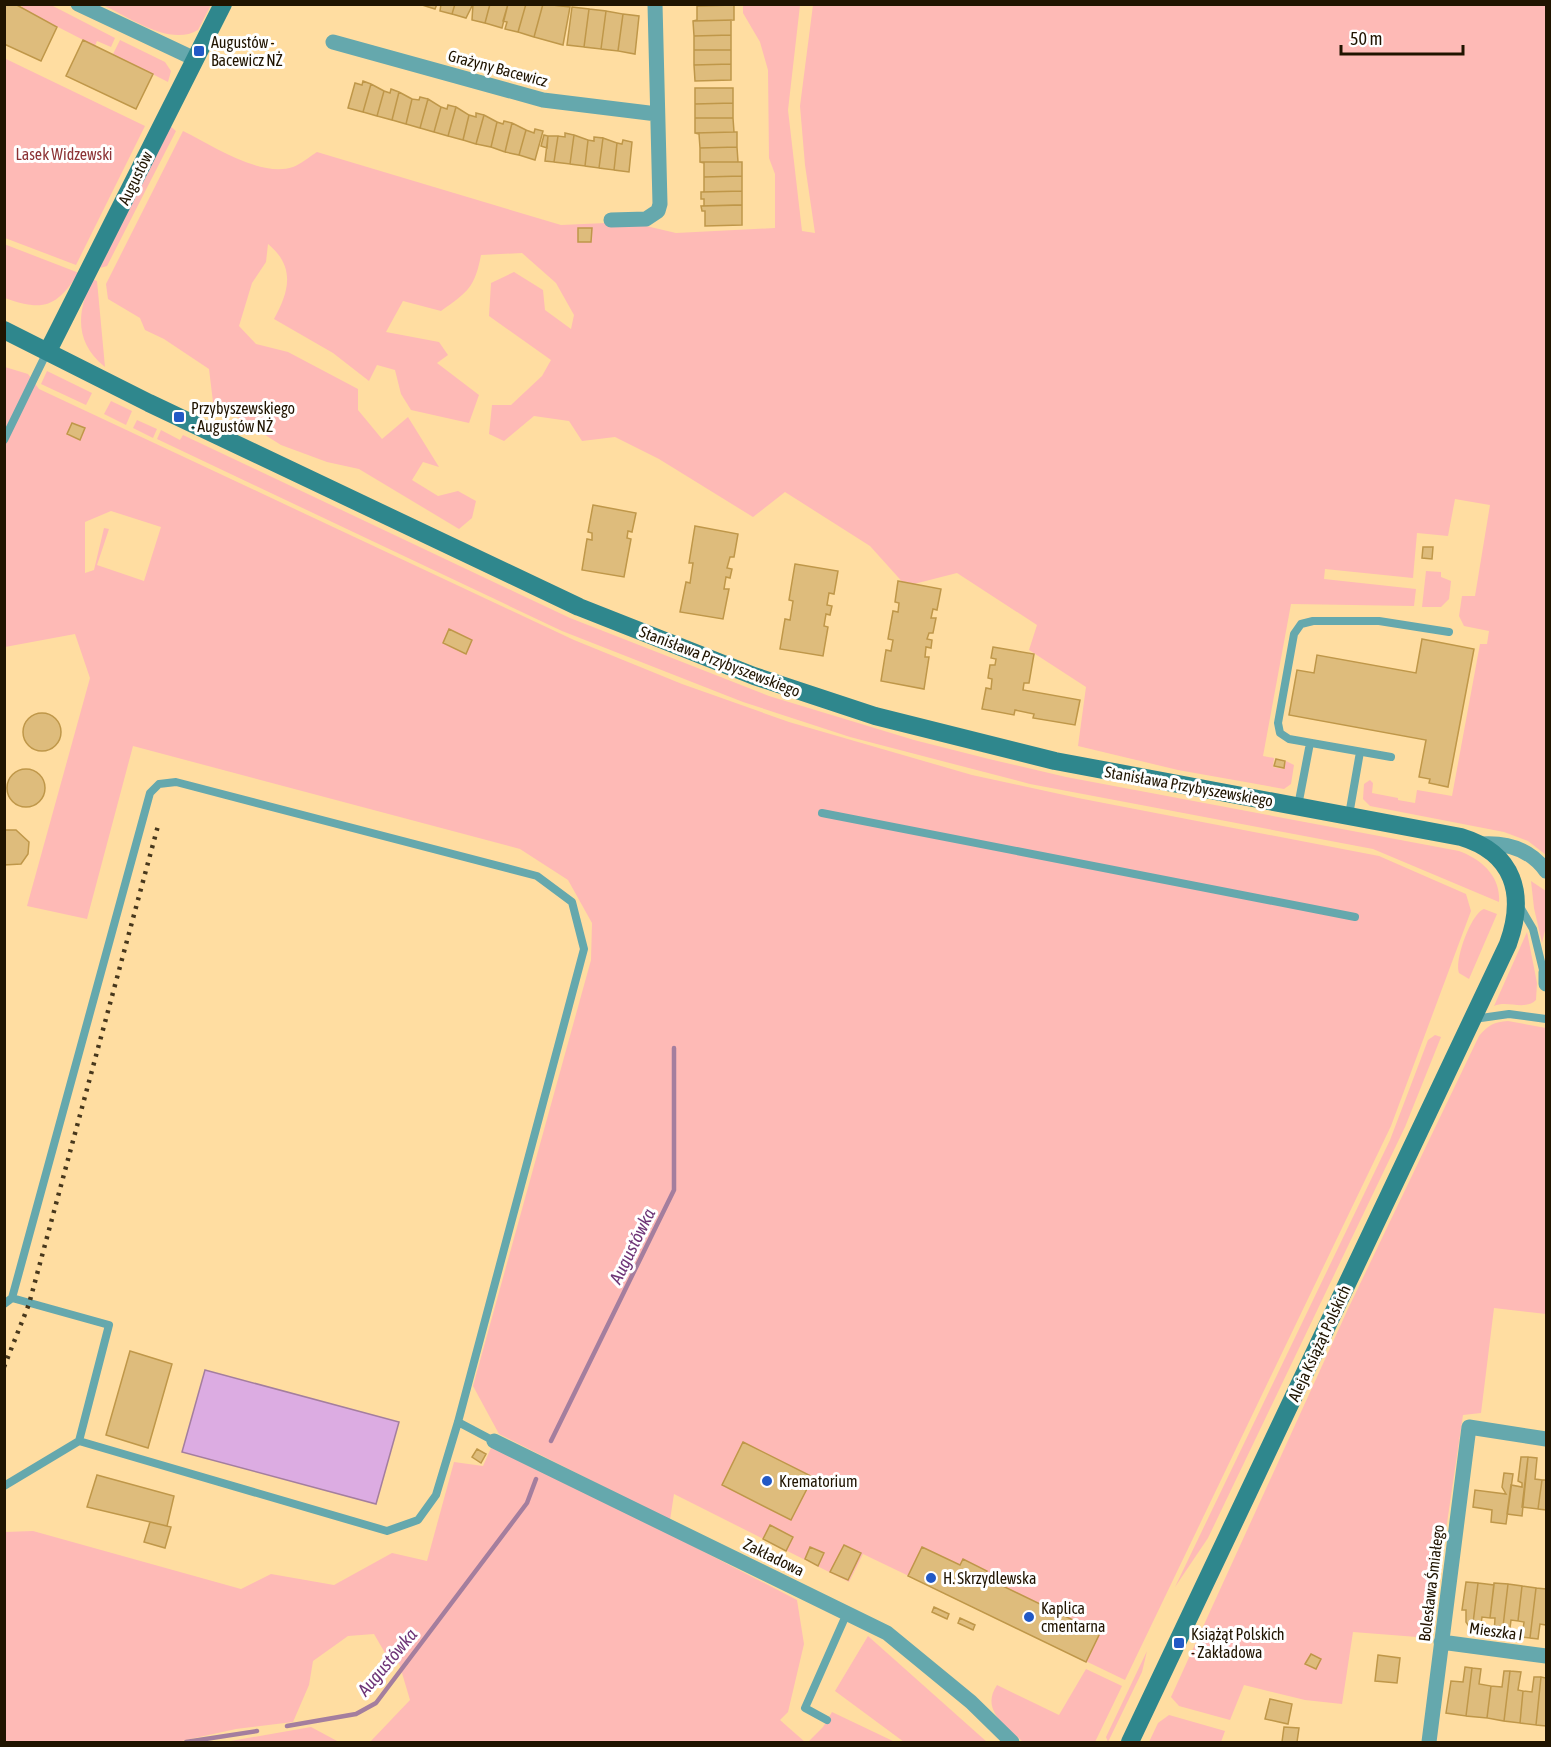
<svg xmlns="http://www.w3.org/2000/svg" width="1551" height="1747" font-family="'Asap Condensed',sans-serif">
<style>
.green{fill:#febab6;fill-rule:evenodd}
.water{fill:#dcace2;stroke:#a47e9e;stroke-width:1.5}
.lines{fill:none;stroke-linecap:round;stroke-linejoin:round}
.stream{stroke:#a47e9e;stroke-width:4.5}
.building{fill:#debc7c;stroke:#bf9749;stroke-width:1.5}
.lane{stroke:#65a8ad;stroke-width:8}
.street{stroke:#65a8ad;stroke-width:15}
.secondary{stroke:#2f878d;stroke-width:18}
.rail{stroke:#47371c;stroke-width:4.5;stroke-dasharray:3 6;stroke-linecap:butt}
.poi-dot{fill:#2259c6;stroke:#fff;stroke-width:2}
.labels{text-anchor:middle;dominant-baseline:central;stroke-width:6;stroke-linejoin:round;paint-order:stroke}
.poi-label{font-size:16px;fill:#201400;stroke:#fff;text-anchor:start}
.street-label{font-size:16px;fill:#201400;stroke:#fff}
.park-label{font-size:16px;fill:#8c3335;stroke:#fff}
.water-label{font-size:18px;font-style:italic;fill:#6e3577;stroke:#fff}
</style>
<rect width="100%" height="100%" fill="#ffdda1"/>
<path class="green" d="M23 5 53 6 115 38 111 47 97 41 95 46 21 8Z
M103 5H211L198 30C170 47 129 17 103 5Z
M743 5H800L788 110 802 231 815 233 805 165 800 106 813 5H1546V855L1528 841 1504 832 1370 806 1363 799 1364 784 1370 780 1373 783 1372 793 1398 798V800L1415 803 1417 790 1452 796 1480 644H1487L1489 631 1464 626 1459 616 1462 596H1475L1490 505 1455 499 1448 536 1417 533 1413 578 1325 569 1324 579 1416 589 1414 606 1291 604 1263 756 1274 758 1273 767 1284 769 1286 761 1294 765 1291 784 1284 789 1178 770 1078 746 1086 687 1029 650 1037 625 957 573 906 586 870 546 785 492 753 517 659 459 615 437 582 441 569 421 534 416 504 441 489 434 492 405H511L542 376 551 360 489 316 491 283 514 272 543 290 545 310 571 329 574 315 556 283 522 253 481 255C475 287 468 292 441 311L403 301 386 332 439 342 448 355 437 363 479 395 469 423 411 410 401 394 395 370 377 365 369 381 333 353 274 319C289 292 296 267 268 244L266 262 252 283 239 326 256 344 288 352 358 389V410L382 439 408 417 439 467 423 462 412 480 438 496 458 491 476 501 472 518 459 529 359 469 327 462 281 445 213 402 209 369 164 339 145 330 140 318 108 299 106 284 183 131C212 145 260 178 293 167 301 164 309 157 317 152L561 225 629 222 676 233 775 228V174L769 158 768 70 760 42 743 13Z
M120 40 165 62 171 71 168 82 113 54Z
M4 58 145 126 76 265 5 238Z
M170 126 176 131 107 266 100 268Z
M4 244 79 273C56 307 44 312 5 298Z
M92 279 97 281 105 367C74 342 77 312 92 279Z
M5 367 28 374 39 389 574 640 682 684 789 722 972 775 1078 798 1379 856 1466 894 1471 911 1391 1126 1125 1680 863 1554 849 1582 674 1494 670 1520 499 1434 473 1386 591 960 592 923 568 880 520 849 133 746 87 919 27 906 90 678 75 634 5 647ZM111 511 161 527 144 581 97 565 109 529 104 528 94 570 85 573V522Z
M47 371 92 393 86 405 41 384Z
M111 401 132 411 126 425 104 414Z
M137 420 157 429 153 438 133 428Z
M161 430 180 440 183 435 570 618 769 696 914 740 989 759 1066 777 1459 851C1481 859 1501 876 1499 902L1373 849 1030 784 850 737 743 702 562 631 157 439Z
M1426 571 1441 572V577L1451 581 1449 599 1441 607H1422Z
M1531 881 1546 891V926L1542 943 1534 908Z
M1484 909 1497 914 1469 979 1459 973C1454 961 1471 913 1484 909Z
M1527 932 1537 983 1536 1000C1525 1011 1507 1000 1494 1006Z
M1508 1021 1546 1028V1314L1494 1308 1481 1413 1463 1415 1430 1638 1353 1632 1342 1704 1305 1700 1244 1685 1230 1720 1179 1706 1171 1697 1347 1311 1479 1036C1488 1025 1494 1022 1508 1021Z
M1435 1035 1441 1037 1405 1127 1208 1538 1175 1587 1390 1140 1428 1040Z
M491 1448 550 1472 797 1600 804 1644 788 1712 780 1720 805 1742H370L410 1700 399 1663 392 1665 374 1634 348 1636 313 1661 309 1685 293 1722 236 1729 177 1742H5V1532L33 1531 241 1589 271 1574 334 1585 392 1553 427 1561 454 1462 483 1466Z
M868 1636 987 1742H904L835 1691Z
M1147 1651 1142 1672 1108 1742 1106 1737Z
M1086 1669 1122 1686 1095 1742H1023C1006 1726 980 1710 997 1685L1059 1715Z
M832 1712 895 1742H808L823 1727Z
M1169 1715 1225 1731 1221 1742H1149L1158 1723Z
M311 1727 339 1742H225Z"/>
<path class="water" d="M205 1370 399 1422 376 1504 182 1452Z"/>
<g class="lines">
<path class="stream" d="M551 1441 674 1190V1048
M287 1726 356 1714 376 1703 527 1503 536 1479
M186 1742 257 1731"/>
</g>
<path class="building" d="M4 4H15L57 27 41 61 4 44Z
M419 4H437L435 9Z
M441 4H455L452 14 440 11Z
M455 4H473L466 18 452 14Z
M473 4H490L485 23 472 20Z
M490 4H508L502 28 485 23Z
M508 4H526L518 32 505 29 507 22 503 21Z
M526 4H543L534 37 518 32Z
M543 4 570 7 563 45 534 37Z
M697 4H734V5L697 6Z
M734 5V20L693 21 697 20V6Z
M572 7 589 9 584 47 567 45Z
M589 9 606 11 601 49 584 47Z
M606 11 623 14 618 51 601 49Z
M623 14 639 16 635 54 618 51Z
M731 20V35L694 36 693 21Z
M731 35V50H694V36Z
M83 40 153 74 136 109 66 76Z
M694 50H731V64L694 65Z
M731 64V80L695 81 694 65Z
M363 81 371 84 363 112 348 108 355 83 362 85Z
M371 84 384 91 377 116 363 112Z
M695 88H733V103L695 104Z
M391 89 399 92 392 120 377 116 384 91 390 93Z
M399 92 412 99 406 124 392 120Z
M420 97 428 99 420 128 406 124 412 99 419 100Z
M428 99 441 107 434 132 420 128Z
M733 103V118H695V104Z
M448 105 456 107 448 136 434 132 441 107 447 109Z
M456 107 469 115 463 140 448 136Z
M476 113 484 115 476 144 463 140 469 115 476 117Z
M484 115 497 122 491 147 476 144Z
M695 118H733L734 132 695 133Z
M504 121 512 123 505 152 491 147 497 122 503 124Z
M512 123 526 130 519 155 505 152Z
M535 129 543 131 535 160 519 155 526 130 534 133Z
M734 132H737V147L700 148 699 134 695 133Z
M565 133 574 135 570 164 554 162 558 136 565 137Z
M544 135 548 136 547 148 541 146Z
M574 135 588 140 585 166 570 164Z
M548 136H558L554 162 545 161Z
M594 137 603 138 599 168 585 166 588 140 594 141Z
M603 138 617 143 614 170 599 168Z
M623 140 632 142 629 172 614 170 617 143 622 144Z
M737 147 738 162H700V148Z
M700 162H742V176L704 177V163Z
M742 176V191L704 192V177Z
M742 191V205L704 206V199H701V192Z
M734 205H742V225L705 226V211H702L701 206Z
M578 228H592L591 242H578Z
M72 423 85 428 80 440 67 434Z
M593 505 636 513 632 532 628 531 627 538 631 539 624 577 582 570 587 539 592 540V533L588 532Z
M695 526 738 534 734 557H730L727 568 732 569 730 578 726 577 724 589H729L723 619 680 612 686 582 690 583 693 563H689Z
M1423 547H1433L1432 559 1422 558Z
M795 564 838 571 834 594 829 593 827 605 832 606 830 615 826 614 824 626 828 627 823 656 780 649 785 619 790 620 793 601 789 600Z
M898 581 941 589 937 610 933 609 931 618H936L933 633H929L927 639 932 640 931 648 926 647 925 657H929L924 689 881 681 886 650 891 651 893 640 888 639 893 611 898 612 899 603 895 602Z
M449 629 472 640 466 654 443 643Z
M1422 639 1474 649 1448 787 1429 783 1430 779 1419 777 1426 740 1289 715 1297 670 1314 673 1317 655 1416 673Z
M993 647 1034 654 1029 683H1024L1023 690 1080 700 1075 725 1033 718 1034 714 1015 710 1014 715 982 709 986 688 991 689 992 679 988 678 990 665H995L996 659 991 658Z
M23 732a19 19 0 1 1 38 0a19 19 0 1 1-38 0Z
M1276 759 1285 761 1284 768 1274 766Z
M7 788a19 19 0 1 1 38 0a19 19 0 1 1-38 0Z
M4 830H16L29 842 28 854 21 864 4 865Z
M130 1351 172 1364 148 1448 106 1435Z
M743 1442 813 1477 791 1520 722 1485Z
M477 1449 486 1454 481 1463 472 1457Z
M1521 1457H1528L1522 1516 1507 1514 1511 1485 1522 1487V1483L1518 1481Z
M1528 1457 1537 1458 1535 1479 1542 1480 1538 1509 1522 1507Z
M1504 1473 1513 1474 1506 1524 1491 1522 1492 1510 1473 1507 1475 1490 1506 1494 1502 1487Z
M97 1475 174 1496 167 1526 87 1507Z
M1542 1480H1546V1510L1538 1509Z
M150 1522 171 1527 165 1548 144 1542Z
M770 1525 793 1537 786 1551 763 1539Z
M844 1545 861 1553 848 1580 830 1572Z
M810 1547 824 1553 818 1566 805 1559Z
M922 1547 960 1565 963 1559 987 1571 984 1577 1100 1633 1086 1662 908 1576Z
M1466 1582 1478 1583 1472 1631 1466 1622V1610H1462Z
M1478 1583 1494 1585 1490 1618 1482 1617 1480 1632 1472 1631Z
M1494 1583 1508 1584 1502 1635 1494 1634 1495 1618H1490Z
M1508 1584 1522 1586 1518 1621 1511 1620 1509 1636 1502 1635Z
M1522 1586 1536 1588 1530 1638 1522 1637 1524 1622 1518 1621Z
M1536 1588 1546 1589V1625L1540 1624 1538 1639 1530 1638Z
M934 1607 949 1614 947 1619 932 1612Z
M960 1618 975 1625 973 1630 958 1623Z
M1311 1654 1321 1659 1316 1669 1305 1664Z
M1378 1655 1400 1658 1397 1683 1375 1681Z
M1465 1667 1472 1668 1466 1716 1446 1713 1451 1681 1463 1682Z
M1472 1668 1481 1669 1479 1684 1491 1686 1487 1718 1466 1716Z
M1504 1671H1510L1504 1721 1487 1718 1491 1686 1502 1687Z
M1510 1671 1521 1672 1518 1690 1523 1691 1520 1723 1504 1721Z
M1534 1677H1541L1536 1725 1520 1723 1523 1691 1532 1692Z
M1541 1677 1546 1678V1726L1536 1725Z
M1270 1699 1292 1704 1288 1724 1265 1719Z
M1284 1727 1299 1728 1297 1742H1282Z"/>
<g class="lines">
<path class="lane" d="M4 440 47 352
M1391 757 1289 739 1280 733 1278 723 1294 634 1301 624 1313 621H1379L1449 632
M1298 806 1310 743
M822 813 1355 917
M1349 815 1360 752
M1519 905 1533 929 1544 974
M1474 1019 1509 1014 1546 1019
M12 1298 109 1325 79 1441
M4 1304 12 1298 150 793 159 784 176 782 537 876 572 902 584 949 458 1422 436 1495 418 1520 387 1531 79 1441 4 1486
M458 1422 494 1441
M827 1720 805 1708 847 1613"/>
<path class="street" d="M78 4 195 59
M333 42 543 100 657 114
M611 220 646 219 658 211 660 204 655 4
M1480 844C1506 842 1530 849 1546 871
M1546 972V984
M494 1441 887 1633 971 1702 1012 1742
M1441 1642 1546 1656
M1429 1742 1469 1427 1546 1439"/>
<path class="secondary" d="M4 330 149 403 579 607 754 676 875 716 1055 761 1461 837C1514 853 1526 894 1508 944L1130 1742
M48 351 223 4"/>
<path class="rail" d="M4 1367 29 1304 159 822"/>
</g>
<g class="poi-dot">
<rect x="193" y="45" width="12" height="12" rx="3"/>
<rect x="173" y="411" width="12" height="12" rx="3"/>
<circle cx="767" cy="1481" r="6"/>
<circle cx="931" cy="1578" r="6"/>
<circle cx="1029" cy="1617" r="6"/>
<rect x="1173" y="1637" width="12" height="12" rx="3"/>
</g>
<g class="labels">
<g class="poi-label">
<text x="211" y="42">Augustów -<tspan x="211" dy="18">Bacewicz NŻ</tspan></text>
<text x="191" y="408">Przybyszewskiego<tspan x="191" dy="18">- Augustów NŻ</tspan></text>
<text x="779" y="1481">Krematorium</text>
<text x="943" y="1578">H. Skrzydlewska</text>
<text x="1041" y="1608">Kaplica<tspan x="1041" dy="18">cmentarna</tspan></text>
<text x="1191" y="1634">Książąt Polskich<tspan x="1191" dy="18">- Zakładowa</tspan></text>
</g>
<g class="street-label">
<text transform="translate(498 68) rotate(15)">Grażyny Bacewicz</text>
<text transform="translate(135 178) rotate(-64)">Augustów</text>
<text transform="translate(720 661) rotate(21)">Stanisława Przybyszewskiego</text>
<text transform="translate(1189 786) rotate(10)">Stanisława Przybyszewskiego</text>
<text transform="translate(1319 1343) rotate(-65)">Aleja Książąt Polskich</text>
<text transform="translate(774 1557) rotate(26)">Zakładowa</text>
<text transform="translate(1431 1583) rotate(-83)">Bolesława Śmiałego</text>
<text transform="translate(1496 1631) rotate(8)">Mieszka I</text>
</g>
<g class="park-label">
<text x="64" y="154">Lasek Widzewski</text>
</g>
<g class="water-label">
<text transform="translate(632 1246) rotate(-64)">Augustówka</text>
<text transform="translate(387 1662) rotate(-50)">Augustówka</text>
</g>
</g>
<rect width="1551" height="1747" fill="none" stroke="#201400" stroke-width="12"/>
<path d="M1341 45v9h122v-9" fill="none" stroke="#201400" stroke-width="3"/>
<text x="1350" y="45" font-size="18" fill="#201400" stroke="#ffffff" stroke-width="4.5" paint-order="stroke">50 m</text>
</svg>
